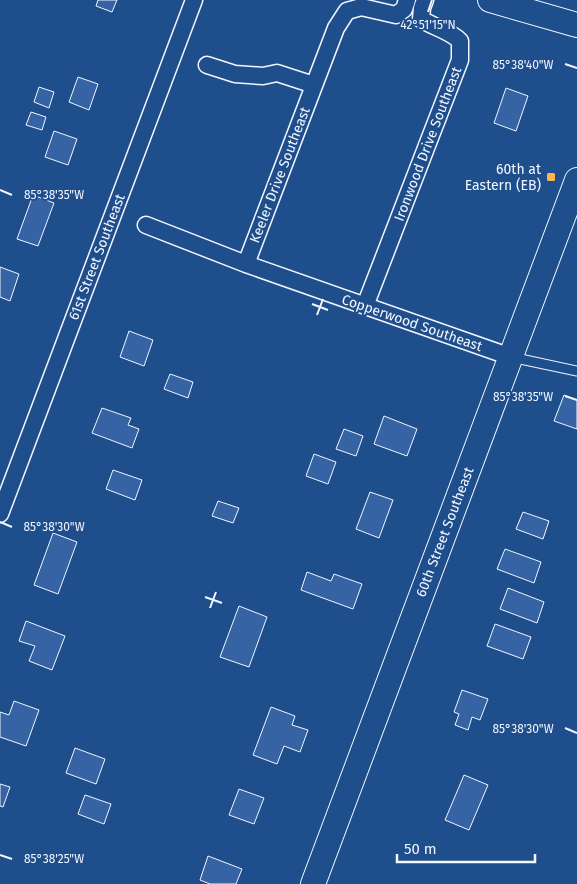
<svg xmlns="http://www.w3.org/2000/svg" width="577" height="884" font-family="'Fira Sans',sans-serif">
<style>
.building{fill:#3563a3;stroke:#f2f6ff}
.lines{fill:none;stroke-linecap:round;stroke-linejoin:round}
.lane-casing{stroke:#f2f6ff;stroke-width:11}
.street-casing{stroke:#f2f6ff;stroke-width:19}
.secondary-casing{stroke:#f2f6ff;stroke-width:26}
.lane{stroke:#1f4e8c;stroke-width:9}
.street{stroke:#1f4e8c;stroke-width:16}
.secondary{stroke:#1f4e8c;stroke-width:24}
.ticks{fill:none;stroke:#f2f6ff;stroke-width:2}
.poi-dot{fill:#ffb74d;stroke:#1f4e8c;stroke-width:2}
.labels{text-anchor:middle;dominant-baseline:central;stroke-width:4;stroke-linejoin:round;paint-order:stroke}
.street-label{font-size:14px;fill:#f2f6ff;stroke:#1f4e8c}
.poi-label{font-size:14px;fill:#f2f6ff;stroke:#1f4e8c;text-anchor:end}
.ticks-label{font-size:12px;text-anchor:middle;fill:#f2f6ff;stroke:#1f4e8c;stroke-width:4;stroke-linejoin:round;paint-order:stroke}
</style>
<rect width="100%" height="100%" fill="#1f4e8c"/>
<path class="building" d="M98 0H117L112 12 96 6Z
M78 77 98 84 89 110 69 102Z
M39 87 54 92 49 108 34 102Z
M506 88 528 96 516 131 494 123Z
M31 112 46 117 42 130 26 125Z
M54 131 77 139 68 165 45 157Z
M33 195 54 203 38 246 17 239Z
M0 267 19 274 10 301 0 297Z
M129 331 153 340 144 366 120 357Z
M170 374 193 382 188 398 164 389Z
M564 395 577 400V429L554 421Z
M102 408 131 418 128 425 139 429 132 448 92 433Z
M384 416 417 429 407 456 374 444Z
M344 429 363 436 356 456 336 449Z
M314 454 336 462 328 484 306 476Z
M113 470 142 480 135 500 106 489Z
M370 492 393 500 379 538 356 529Z
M218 501 239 508 233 523 212 516Z
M523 512 549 521 543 539 516 529Z
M53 533 77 542 58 594 34 585Z
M505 549 541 562 534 583 497 569Z
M307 572 331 581 334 574 362 584 353 609 301 590Z
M508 588 544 602 537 623 500 609Z
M239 606 267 617 249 667 220 657Z
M26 621 65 636 52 670 29 661 35 646 19 641Z
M495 624 531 637 523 659 487 646Z
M462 690 488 699 480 720 472 717 468 730 455 725 459 714 454 712Z
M14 701 39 710 26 746 0 737V712L9 715Z
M271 707 295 716 292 725 308 730 300 752 284 746 277 764 253 755Z
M75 748 105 759 96 784 66 773Z
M464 775 488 785 469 830 445 820Z
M0 784 10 787 3 807 0 806Z
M239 789 264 798 254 824 229 815Z
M85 795 111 804 104 824 78 814Z
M208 856 242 869 236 884H210L200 880Z"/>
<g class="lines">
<g class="lane-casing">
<path id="lane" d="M511 357 577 371"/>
</g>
<g class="street-casing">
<path id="street" d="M207 65 235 74 263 76 277 73 314 85
M146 225 246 264 511 357
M246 264 336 28 347 11 361 7 396 15 404 9 407 0
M365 306 460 60V41C451 31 433 27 421 19L422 8 425 0
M0 514 194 0"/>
</g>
<g class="secondary-casing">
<path id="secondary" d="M490 0 577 25
M313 884 577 180"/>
</g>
<use href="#lane" class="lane"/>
<use href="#street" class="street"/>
<use href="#secondary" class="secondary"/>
</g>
<path class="ticks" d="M428 12 432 0M565 64 577 68M0 190 12 195M312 304 328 310M317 315 323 299M565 396 577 400M0 522 12 527M205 597 222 603M210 608 216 592M565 728 577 733M0 855 12 859"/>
<rect class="poi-dot" x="546" y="172" width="10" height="10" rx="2.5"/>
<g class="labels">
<g class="street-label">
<text transform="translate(428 144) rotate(-69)">Ironwood Drive Southeast</text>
<text transform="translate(280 175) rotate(-69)">Keeler Drive Southeast</text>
<text transform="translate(97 257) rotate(-69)">61st Street Southeast</text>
<text transform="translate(412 323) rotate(19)">Copperwood Southeast</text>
<text transform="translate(445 532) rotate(-69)">60th Street Southeast</text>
</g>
<g class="poi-label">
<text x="541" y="169">60th at<tspan x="541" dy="16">Eastern (EB)</tspan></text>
</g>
</g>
<g class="ticks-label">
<text x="428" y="29">42°51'15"N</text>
<text x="523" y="69">85°38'40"W</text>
<text x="54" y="199">85°38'35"W</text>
<text x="523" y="401">85°38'35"W</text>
<text x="54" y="531">85°38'30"W</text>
<text x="523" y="733">85°38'30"W</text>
<text x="54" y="863">85°38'25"W</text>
</g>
<path d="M397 854v8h138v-8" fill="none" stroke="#f2f6ff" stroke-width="2.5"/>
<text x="404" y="854" font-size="15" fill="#f2f6ff" stroke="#1f4e8c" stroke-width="4" paint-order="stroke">50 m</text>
</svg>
